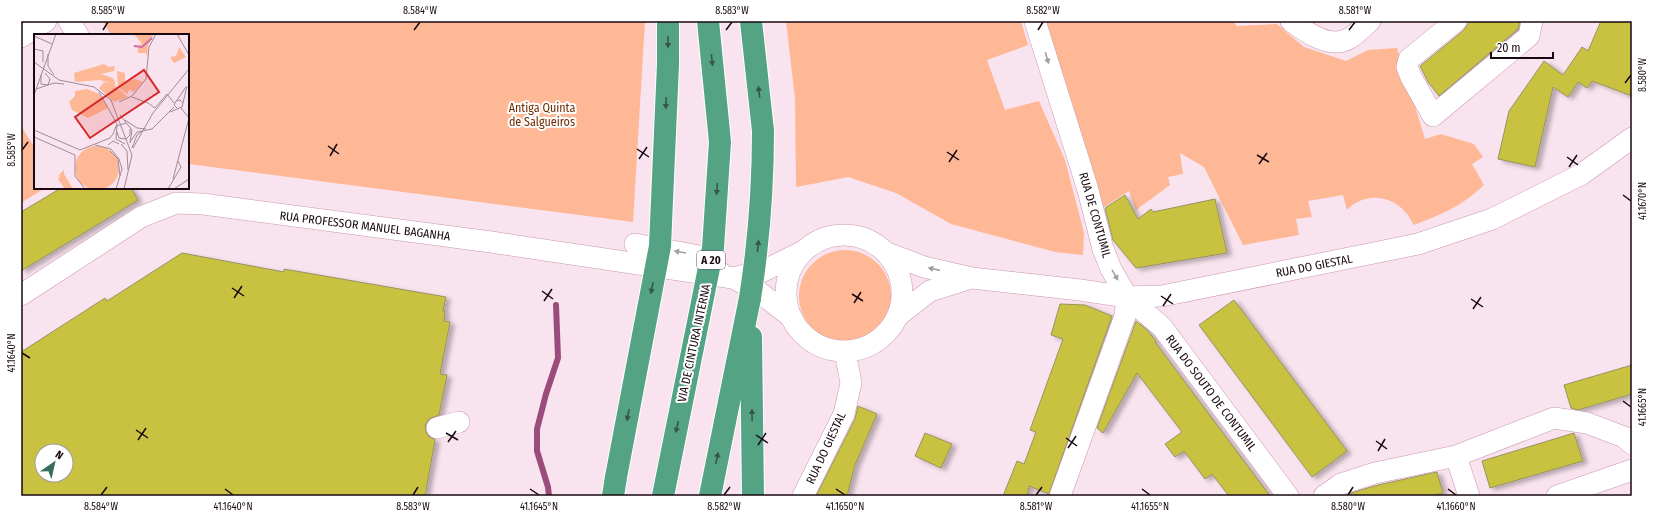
<svg xmlns="http://www.w3.org/2000/svg" width="1653" height="517" font-family="'Fira Sans Condensed',sans-serif">
<style>
.green{fill:#ffb896}
.lines{fill:none;stroke-linecap:round;stroke-linejoin:round}
.stream{stroke:#9a4d7a;stroke-width:6}
.building{fill:#c9c241;stroke:#969361;fill-rule:evenodd;filter:url(#shadow)}
.minor-casing{stroke:#c997b1;stroke-width:22}
.highway-casing{stroke:#fff;stroke-width:24}
.minor{stroke:#fff;stroke-width:21}
.highway{stroke:#54a385;stroke-width:22}
.highway-bridge-casing{stroke:#fff;stroke-width:24;stroke-linecap:butt}
.highway-bridge{stroke:#54a385;stroke-width:22}
.oneway{fill:#36564c}
.oneway2{fill:#a39ca0}
.ticks{fill:none;stroke:#190812;stroke-width:1.5}
.labels{text-anchor:middle;dominant-baseline:central;stroke-width:4;stroke-linejoin:round;paint-order:stroke}
.shield{fill:#fff;stroke:#5e5259;stroke-width:1}
.shield-label{font-size:11px;font-weight:bold;fill:#190812}
.park-label{font-size:12px;fill:#6f2d02;stroke:#fff}
.street-label{font-size:12px;fill:#190812;stroke:#fff}
.inset-river{fill:none;stroke:#d16ba6;stroke-width:2}
.inset-road{fill:none;stroke:#9f8b96;stroke-width:1}
.view{fill:#d62828;fill-opacity:0.15;stroke:#d62828;stroke-width:2}
.inset-edge{fill:none;stroke:#190812;stroke-width:2}
.neatline{fill:none;stroke:#190812;stroke-width:1.5}
.ticks-label{font-size:10px;text-anchor:middle;fill:#190812}
</style>
<defs>
<filter id="shadow"><feDropShadow dx="4.5" dy="2.5" stdDeviation="2" flood-color="#0004"/></filter>
</defs>
<rect width="100%" height="100%" fill="#f9e3ee"/>
<path class="green" d="M103 21H645L633 222 188 164V35H111Z
M786 21H1021L1028 45 987 60 1005 110 1039 101 1065 160 1084 233 1083 255 1055 252 951 224 896 193 848 177 796 187 795 99Z
M1043 21H1233L1237 26 1277 24 1304 47 1346 61 1368 50 1397 48 1425 139 1441 134 1474 144 1483 157 1472 164 1484 185C1461 207 1442 214 1414 225 1411 221 1409 215 1405 212 1390 194 1363 193 1347 210L1343 195 1308 201 1312 217 1296 219 1299 235 1243 245 1204 167 1180 153 1183 174 1168 177 1170 185 1136 210 1129 191 1103 208Z
M21 126 35 148V188H45L21 203Z
M799 296a46 46 0 1 1 92 0a46 46 0 1 1-92 0Z"/>
<g class="lines">
<path class="stream" d="M549 496 548 487 537 451V429L546 394 558 358 556 305"/>
</g>
<path class="building" d="M1470 21H1520L1518 29 1439 96 1428 82 1420 66 1464 30Z
M1601 21H1632V96L1592 81 1587 88 1578 82 1568 97 1553 87 1535 167 1498 159 1509 111 1544 61 1563 75 1582 47 1588 51Z
M61 188H131L138 200 21 271V212Z
M1125 195 1138 219 1151 209 1153 212 1215 199 1227 253 1136 268 1113 240 1105 208Z
M182 253 284 272V269L446 297 443 311H445L444 321 450 322 440 374 447 375 439 415 429 419 425 425 426 432 428 436 435 440 425 496H21V352L105 298 107 301ZM42 451H66V475H42Z
M1234 300 1347 451 1312 477 1199 325Z
M1060 304 1085 305 1112 316 1049 494 1029 486 1027 496H1003L1017 461 1024 464 1036 432 1030 430 1063 339 1051 335Z
M1136 321 1147 330 1156 341 1155 342 1270 496H1229L1212 474 1205 479 1184 451 1175 457 1165 444 1182 432 1137 373 1103 433 1097 428Z
M1632 365V394L1578 410 1571 408 1564 385Z
M858 406 877 414 855 465 847 496H816L855 419Z
M925 433 952 444 941 468 915 456Z
M1574 433 1583 461 1490 488 1482 461Z
M1437 472 1443 493 1431 496H1351V493L1378 485Z"/>
<g class="lines">
<g class="minor-casing">
<path id="minor" d="M69 21 78 35
M1035 21 1088 190 1103 249 1111 269 1127 297 1125 316 1060 496
M1291 21C1306 32 1329 49 1348 39 1356 35 1363 27 1370 21
M1456 21 1409 59 1407 67 1411 77 1433 116 1529 36 1532 21
M21 37 46 21
M786 293a58 58 0 1 1 116 0a58 58 0 1 1-116 0Z
M635 244 699 256 722 274
M885 252 924 267 972 278 1080 290 1127 297 1162 296 1418 244 1492 219 1582 174 1632 138
M737 280 759 292 790 316
M21 295 141 217 176 203 203 204 491 242 733 278 763 271 802 252
M1127 297 1162 327 1288 496
M899 315 930 291 971 278
M437 428 459 422
M1456 456 1469 496
M803 496 844 414 851 383 845 352
M1324 496 1341 484 1375 473 1456 456 1554 418 1587 423 1624 437 1632 444
M1557 496 1632 470"/>
</g>
<g class="highway-casing">
<path id="highway" d="M751 21 763 131
M668 64V21
M751 337 753 496
M613 496 616 477
M710 496 750 298"/>
</g>
<use href="#minor" class="minor"/>
<use href="#highway" class="highway"/>
<g class="highway-bridge-casing">
<path id="highway-bridge" d="M750 298C759 241 763 189 763 131
M616 477 660 246 668 64
M663 496 713 248 720 142 708 21"/>
</g>
<use href="#highway-bridge" class="highway-bridge"/>
</g>
<defs><path id="oneway-solid" d="M-6-.8H1V-3.2L6.5 0L1 3.2V.8H-6Z"/></defs>
<g class="oneway">
<use href="#oneway-solid" transform="translate(668 42) rotate(90)"/>
<use href="#oneway-solid" transform="translate(712 60) rotate(84)"/>
<use href="#oneway-solid" transform="translate(759 92) rotate(-97)"/>
<use href="#oneway-solid" transform="translate(666 103) rotate(92)"/>
<use href="#oneway-solid" transform="translate(717 189) rotate(94)"/>
<use href="#oneway-solid" transform="translate(758 246) rotate(-84)"/>
<use href="#oneway-solid" transform="translate(652 288) rotate(101)"/>
<use href="#oneway-solid" transform="translate(628 415) rotate(101)"/>
<use href="#oneway-solid" transform="translate(752 415) rotate(-91)"/>
<use href="#oneway-solid" transform="translate(677 427) rotate(102)"/>
<use href="#oneway-solid" transform="translate(717 458) rotate(-78)"/>
</g>
<g class="oneway2">
<use href="#oneway-solid" transform="translate(1047 58) rotate(73)"/>
<use href="#oneway-solid" transform="translate(680 252) rotate(-170)"/>
<use href="#oneway-solid" transform="translate(934 269) rotate(-167)"/>
<use href="#oneway-solid" transform="translate(1115 275) rotate(60)"/>
</g>
<path class="ticks" d="M103 30 108 22M414 30 420 22M726 30 732 22M1038 30 1043 22M1349 30 1355 22M1625 83 1631 75M328 146 339 154M637 149 649 157M22 150 28 142M947 152 959 160M1257 155 1269 162M330 156 337 144M1567 157 1578 165M639 159 647 147M949 162 957 150M1259 164 1267 153M1569 167 1577 155M1623 195 1631 201M232 288 244 296M542 291 553 299M852 294 863 301M1161 296 1173 304M234 298 242 286M1471 299 1483 307M544 301 552 289M854 303 861 292M1163 306 1171 294M1473 309 1481 297M22 353 30 358M1623 401 1631 407M136 430 148 438M446 433 458 440M756 435 768 443M1066 438 1077 446M138 440 146 428M1376 441 1387 449M448 442 456 431M758 445 766 433M1068 448 1076 436M1378 451 1385 439M225 489 233 495M530 489 539 495M836 489 845 495M1142 489 1150 495M1448 489 1456 495M101 495 107 487M413 495 418 487M724 495 730 487M1036 495 1042 487M1348 495 1353 487"/>
<g class="labels">
<rect class="shield" x="697" y="251" width="28" height="18" rx="3"/>
<g class="shield-label">
<text x="711" y="260">A 20</text>
</g>
<g class="park-label">
<text x="542" y="108">Antiga Quinta<tspan x="542" dy="14">de Salgueiros</tspan></text>
</g>
<g class="street-label">
<text transform="translate(1095 215) rotate(74)">RUA DE CONTUMIL</text>
<text transform="translate(365 226) rotate(7)">RUA PROFESSOR MANUEL BAGANHA</text>
<text transform="translate(1314 266) rotate(-11)">RUA DO GIESTAL</text>
<text transform="translate(694 343) rotate(-78)">VIA DE CINTURA INTERNA</text>
<text transform="translate(1211 393) rotate(53)">RUA DO SOUTO DE CONTUMIL</text>
<text transform="translate(826 448) rotate(-65)">RUA DO GIESTAL</text>
</g>
</g>
<g transform="translate(34 34)">
<rect width="155" height="155" fill="#f9e3ee"/>
<path d="M100 0H120L114 11 113 24 112 19H104V12L108 10ZM145 13 152 23 140 29 136 23 142 22ZM70 30 75 33 81 32 80 37 67 40 79 44 82 51 66 46 41 48 40 39ZM83 37 91 39V48L101 45 109 48 100 58 95 56 93 60 84 53ZM70 48 79 50 94 63 80 68 65 54ZM53 55 65 60 74 74 54 84 38 76 35 68 41 62V57ZM41 134a22 22 0 1 1 44 0a22 22 0 1 1-44 0ZM30 136V140L39 155H31L24 145 27 141 23 143Z" fill="#ffb896"/>
<path class="inset-river" d="M100 12 108 13 118 4"/>
<path class="inset-road" d="M143 0 155 21M0 2 18 10M0 15 9 17V28M14 20V32L20 41M0 28 25 46 60 53 77 66 98 121 90 155M7 41V50L14 51 16 45 11 39M2 55 20 49 30 50M65 58 83 90 82 105 91 110M0 61 22 0M98 63 114 69 121 74 133 60 140 69M143 66 152 53M85 68 98 62 112 45 115 13 122 0M143 74 140 71 142 67 146 66 149 69M147 74 155 84M136 78 148 73 153 52M86 81 98 96 96 109M91 86 103 94 112 95M0 96 46 116 76 104 79 100M83 98 85 104 92 105 96 101V95M79 100 82 92 92 89M0 103 41 121V142L51 155M96 108 103 98 118 95 140 73M87 110 93 117 94 136M61 111 77 115 85 125 88 135 82 155M74 111 79 107 85 110M98 114 103 101 108 97M99 114 119 79 155 35M76 117 84 125 86 142M139 145 155 84M134 155 147 133 144 127M140 155 155 145"/>
<path class="view" d="M110 36 125 58 56 104 41 83Z"/>
<rect width="155" height="155" class="inset-edge"/>
</g>
<rect width="1653" height="517" fill="none" stroke="#ffffff" stroke-width="44"/>
<g transform="translate(54 463) rotate(34)"><circle r="19" fill="#ffffff" stroke="#a39ca0"/>
<path d="M0-3L7 15L0 10L-7 15Z" fill="#346f58"/>
<text y="-6" font-size="11" font-weight="bold" text-anchor="middle" fill="#190812">N</text>
</g>
<path d="M1491 52v6h62v-6" fill="none" stroke="#190812" stroke-width="2"/>
<text x="1497" y="52" font-size="12" fill="#190812" stroke="#ffffff" stroke-width="3" paint-order="stroke">20 m</text>
<rect x="22" y="22" width="1609" height="473" class="neatline"/>
<g class="ticks-label">
<text x="108" y="14">8.585°W</text>
<text x="420" y="14">8.584°W</text>
<text x="732" y="14">8.583°W</text>
<text x="1043" y="14">8.582°W</text>
<text x="1355" y="14">8.581°W</text>
<text transform="translate(1642 75) rotate(-90)" y="4">8.580°W</text>
<text transform="translate(11 150) rotate(-90)" y="4">8.585°W</text>
<text transform="translate(1642 201) rotate(-90)" y="4">41.1670°N</text>
<text transform="translate(11 353) rotate(-90)" y="4">41.1640°N</text>
<text transform="translate(1642 407) rotate(-90)" y="4">41.1665°N</text>
<text x="101" y="510">8.584°W</text>
<text x="233" y="510">41.1640°N</text>
<text x="413" y="510">8.583°W</text>
<text x="539" y="510">41.1645°N</text>
<text x="724" y="510">8.582°W</text>
<text x="845" y="510">41.1650°N</text>
<text x="1036" y="510">8.581°W</text>
<text x="1150" y="510">41.1655°N</text>
<text x="1348" y="510">8.580°W</text>
<text x="1456" y="510">41.1660°N</text>
</g>
</svg>
